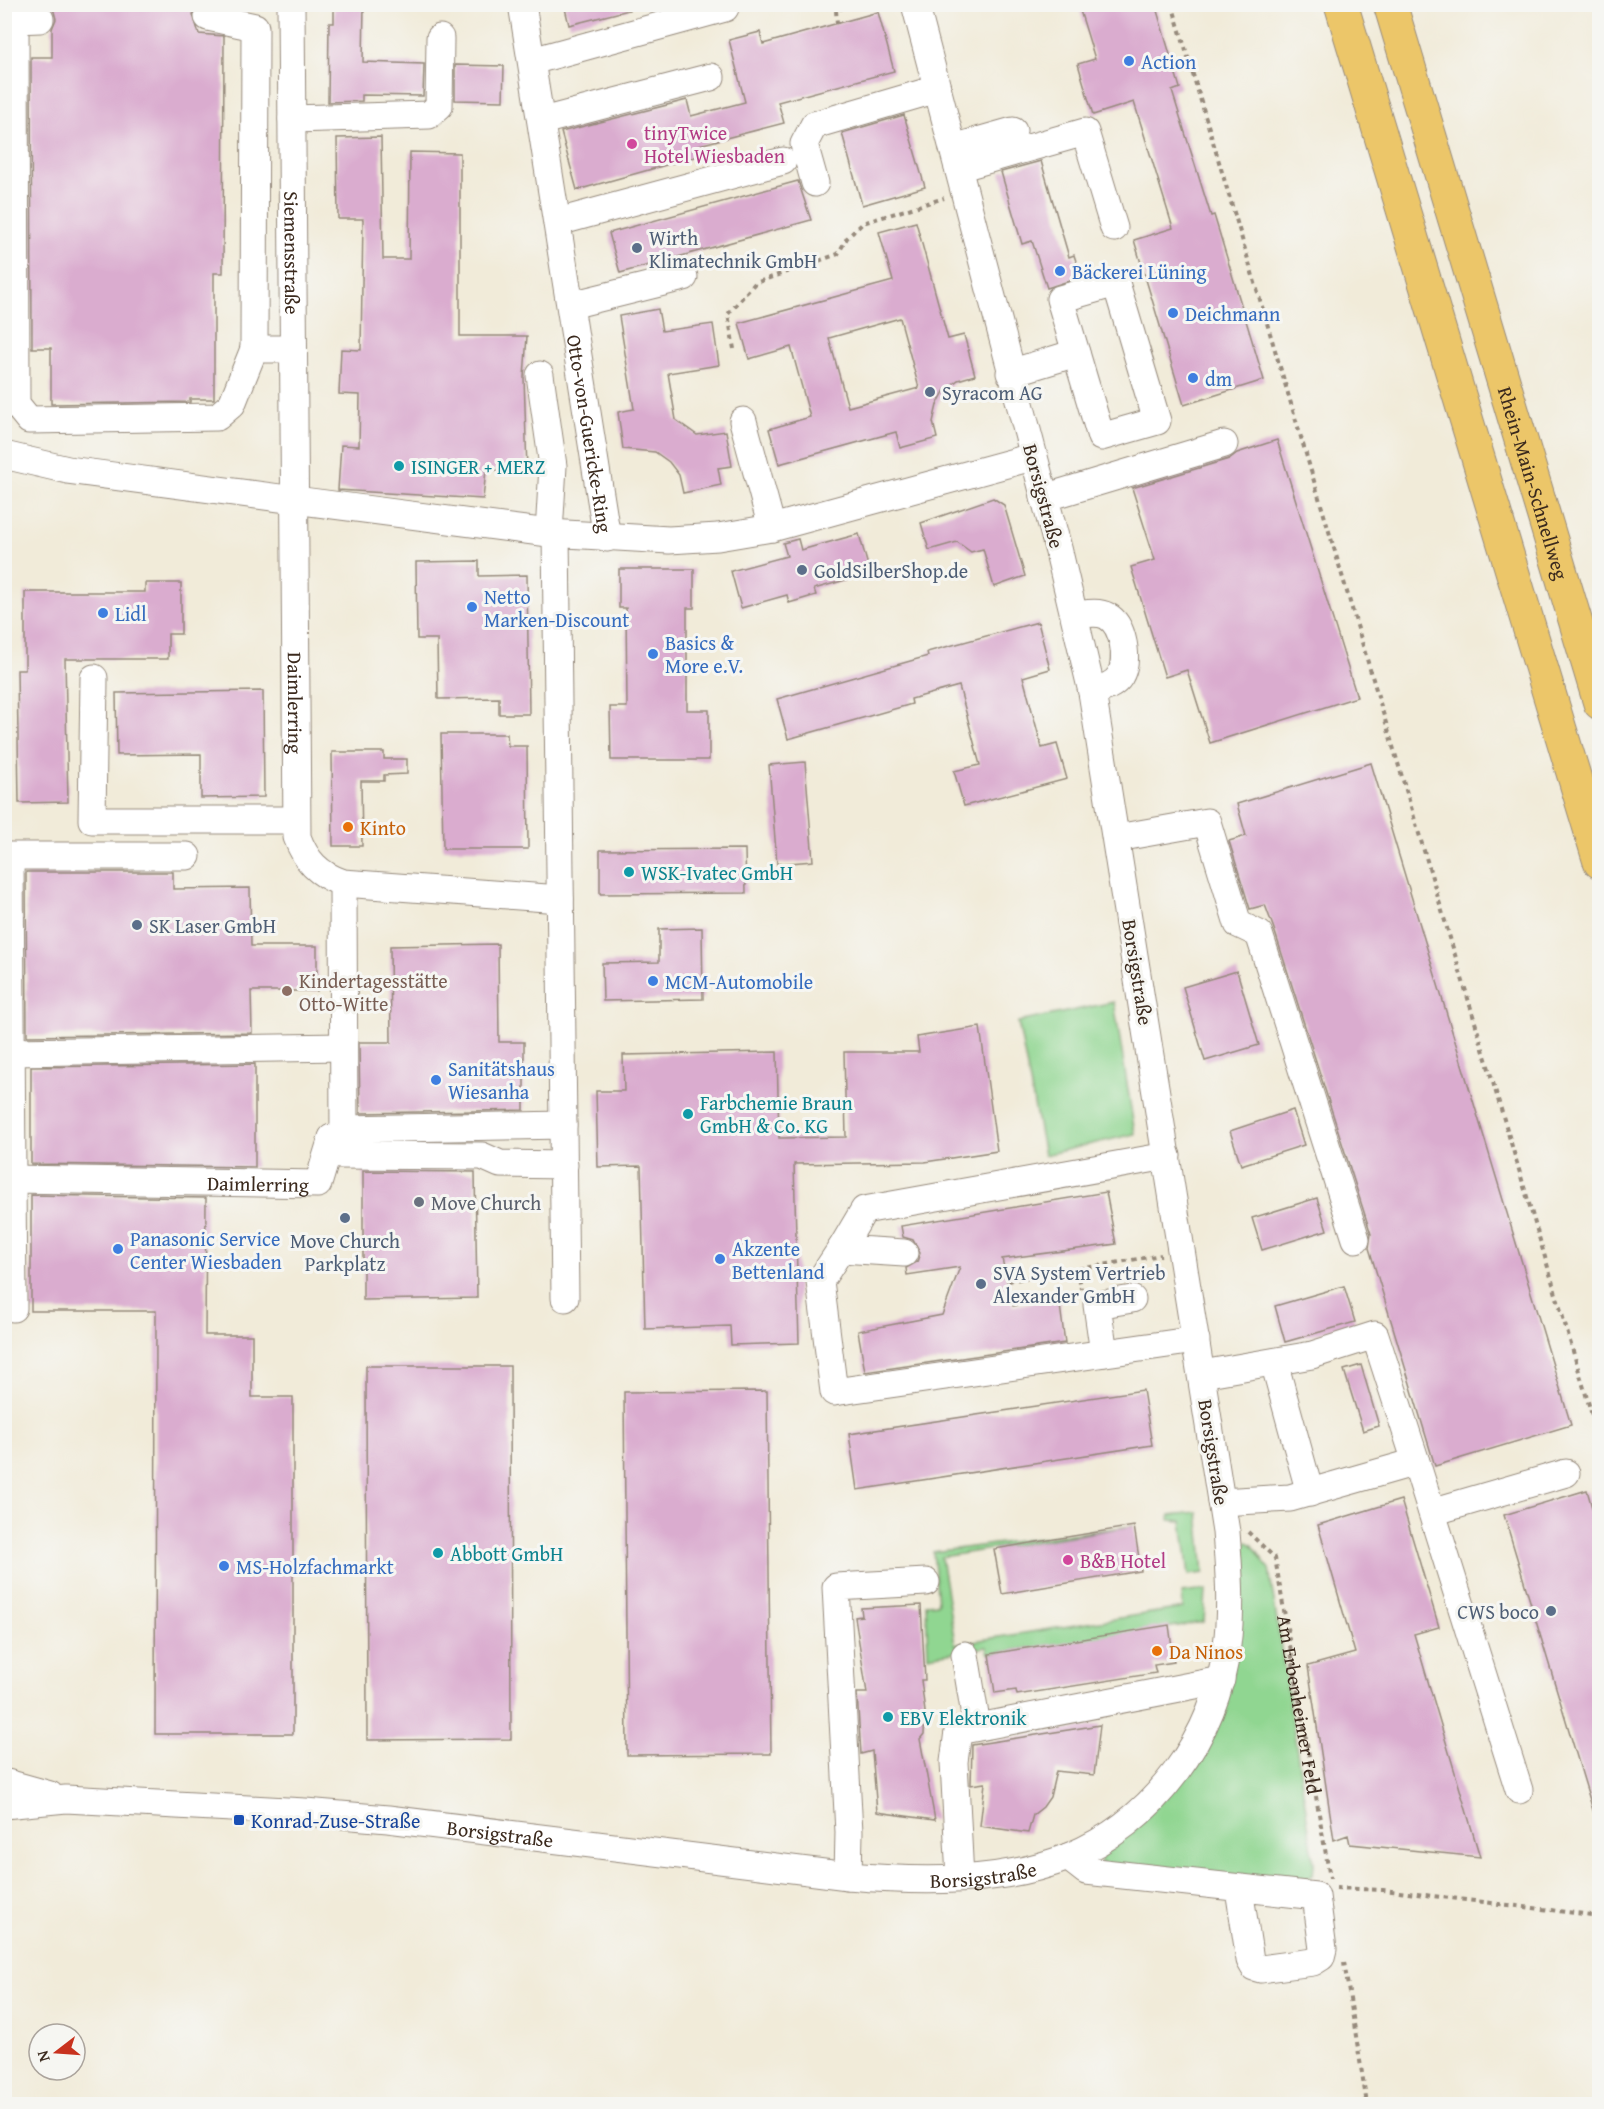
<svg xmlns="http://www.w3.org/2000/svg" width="1604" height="2109" font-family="'Gentium Book Plus',serif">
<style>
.green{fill:#90d691;stroke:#668058;stroke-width:1.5}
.building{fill:#daaccf;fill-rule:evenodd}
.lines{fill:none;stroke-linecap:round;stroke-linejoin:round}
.minor-casing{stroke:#968a7c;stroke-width:29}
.highway-casing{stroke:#968a7c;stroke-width:35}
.path{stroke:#968a7c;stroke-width:4;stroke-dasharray:4.5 4.5;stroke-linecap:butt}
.minor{stroke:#fff;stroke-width:27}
.highway{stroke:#ecc669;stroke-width:33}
.shop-dot{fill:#3f7fe0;stroke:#f6f6f2;stroke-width:2}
.hotel-dot{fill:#d1479c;stroke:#f6f6f2;stroke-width:2}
.service-dot{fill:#5c6f8a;stroke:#f6f6f2;stroke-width:2}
.culture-dot{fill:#0f9aa8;stroke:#f6f6f2;stroke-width:2}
.food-dot{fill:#e8710a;stroke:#f6f6f2;stroke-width:2}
.education-dot{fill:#8d6e63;stroke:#f6f6f2;stroke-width:2}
.worship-dot{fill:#6b7280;stroke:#f6f6f2;stroke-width:2}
.transit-dot{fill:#1a4fb4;stroke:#f6f6f2;stroke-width:2}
.labels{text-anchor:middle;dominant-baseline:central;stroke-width:6;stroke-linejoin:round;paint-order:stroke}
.shop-label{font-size:20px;fill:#366cbe;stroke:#f6f6f2;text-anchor:start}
.hotel-label{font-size:20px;fill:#b23c85;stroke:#f6f6f2;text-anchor:start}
.service-label{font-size:20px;fill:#4e5e75;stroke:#f6f6f2;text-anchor:start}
.street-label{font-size:20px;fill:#3b2a1e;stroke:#f6f6f2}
.culture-label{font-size:20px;fill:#0d838f;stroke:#f6f6f2;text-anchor:start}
.food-label{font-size:20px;fill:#c56008;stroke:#f6f6f2;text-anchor:start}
.education-label{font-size:20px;fill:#785e54;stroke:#f6f6f2;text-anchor:start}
.worship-label{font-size:20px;fill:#5b616d;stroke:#f6f6f2;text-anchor:start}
.transit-label{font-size:20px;fill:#164399;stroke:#f6f6f2;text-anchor:start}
</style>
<rect width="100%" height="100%" fill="#f6f6f2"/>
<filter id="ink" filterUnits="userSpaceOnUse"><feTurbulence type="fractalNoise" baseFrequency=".0167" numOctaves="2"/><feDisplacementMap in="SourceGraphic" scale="12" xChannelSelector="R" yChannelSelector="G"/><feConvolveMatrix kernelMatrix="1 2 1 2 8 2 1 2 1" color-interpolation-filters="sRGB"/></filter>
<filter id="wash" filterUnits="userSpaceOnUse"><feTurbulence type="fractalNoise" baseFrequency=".008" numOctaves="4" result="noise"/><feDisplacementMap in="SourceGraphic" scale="24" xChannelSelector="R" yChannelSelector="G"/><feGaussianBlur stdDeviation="1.35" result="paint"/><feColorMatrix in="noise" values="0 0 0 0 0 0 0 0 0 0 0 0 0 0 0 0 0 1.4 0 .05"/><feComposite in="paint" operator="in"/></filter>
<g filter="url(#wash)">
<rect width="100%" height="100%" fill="#f1ebd9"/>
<path class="green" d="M1114 1002 1135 1134 1044 1155 1018 1022Z
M1198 1512 1204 1573 1189 1575 1182 1521 1170 1520V1515Z
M1134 1526 941 1557 955 1644 1183 1608 1182 1593 1206 1590 1204 1622 989 1654 987 1647 928 1656 926 1604 938 1603 933 1552Z
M1247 1542 1252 1544 1269 1569 1314 1863 1313 1875 1303 1882 1101 1866V1857L1133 1831 1192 1767 1237 1545Z"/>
<g id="blocks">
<path class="building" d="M52 4H199L193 14 199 34 224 36 223 273H214V399H190V402L51 404V348H32L31 57H52V29L56 19Z
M334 4H364L363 62 424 64 423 96 362 95V101L328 102 329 23H334Z
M564 4H629V10L569 25Z
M1078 4H1155L1180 88 1172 91 1211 216 1214 215 1264 380 1184 405 1134 240 1173 228 1134 102 1093 115 1078 64 1095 59Z
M878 12 894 71 778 102 784 123 699 145 702 155 577 190 561 132 687 100 691 116 745 102 729 40 760 32 763 44Z
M455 65 504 66 503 101 455 100Z
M904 115 925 187 862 205 842 133Z
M381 137 383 259H409L410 152 460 153V336H527L524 377 527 470H486L483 499 338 490 341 445 359 446 360 395 339 394 341 349 361 350 363 219H338L337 138Z
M1041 161 1069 257 1074 255 1081 277 1047 288 1032 241 1022 244 1001 172Z
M798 181 811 220 620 273 609 233Z
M916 222 948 339 964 335 975 375 958 380 945 390 937 405 933 422 937 438 900 448 896 432 779 464 769 429 810 417 791 347 749 359 739 323 893 281 879 232ZM900 318 919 388 848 407 829 338Z
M658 309 662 331 713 324 719 365 668 373 676 420 697 435 726 431 732 466 718 468 721 485 683 493 679 475 669 462 655 452 623 449 618 412 634 409 619 316Z
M1277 440 1357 697 1210 743 1187 670 1165 677 1131 567 1155 560 1132 488 1229 459 1237 453Z
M993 498 1004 505 1025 576 994 587 983 549 971 552 957 542 929 550 921 523Z
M859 534 870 573 814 589 816 595 789 603 787 595 741 608 731 571 787 556 783 543 798 539 801 550Z
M479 561V576L527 575 529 714H499V698L438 699 437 639H417L416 562Z
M619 569H694V608H687V710H709V760H611L610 707H627L626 608H619Z
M145 583H181V634H168V659H65L68 802 19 803 17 670H25V592H145Z
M1038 622 1050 669 1023 677 1042 748 1057 744 1067 779 964 806 954 771 980 765 959 686 911 699 912 704 788 739 777 699 928 656 927 652Z
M263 691 264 797 201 798V754L117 755 116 693Z
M441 734H507L508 746H527L528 849H443Z
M332 752H384V759H407V774L384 775V781H361L362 846H333Z
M805 762 813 861 777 864 769 765Z
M1371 763 1571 1425 1435 1466 1369 1248 1371 1234 1274 929 1265 905 1250 909 1229 841 1246 836 1237 804Z
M745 849 746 893 600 894V850Z
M26 872H173V889L250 888 251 946H317V991H251L252 1033 27 1036Z
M702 928 703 999 603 1001 602 963 659 962V929Z
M498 944 499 1042H524V1110L360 1113 359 1042H391L390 946Z
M1237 971 1259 1045 1205 1061 1183 987Z
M980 1027 997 1151 925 1162 794 1164 799 1343 731 1345 730 1326 645 1329 641 1166 598 1167 596 1091H624L623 1055 777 1052 779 1138 846 1137 844 1052H919L917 1037Z
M255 1064V1167L31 1164V1067Z
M1293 1110 1304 1145 1241 1165 1230 1131Z
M363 1171 475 1172 477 1298 363 1300Z
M1106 1192 1116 1244 1002 1259 1013 1306 1059 1298 1065 1343 865 1372 858 1331 942 1315 960 1267 907 1275 906 1268 917 1262 920 1253 913 1240 903 1237 901 1226Z
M31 1195 206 1198 205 1335H252V1397H293V1734H155L156 1311H31Z
M1317 1198 1327 1230 1262 1250 1252 1218Z
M1344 1286 1355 1322 1285 1342 1275 1306Z
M1361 1365 1379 1426 1363 1431 1344 1370Z
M366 1366H510L511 1739 367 1740Z
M1143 1390 1152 1445 857 1490 849 1434Z
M767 1391 771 1754 627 1755 624 1392Z
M1587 1490 1599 1532V1819L1596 1820 1504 1515Z
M1401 1500 1439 1627 1414 1634 1480 1857 1350 1844 1348 1835 1334 1840 1308 1666 1355 1653 1318 1525Z
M1134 1526 1141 1571 1002 1594 994 1549Z
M921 1605 925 1680H921L925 1712 924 1734 920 1739 935 1820 877 1812 872 1751 861 1754 857 1693H867L855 1617 862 1616 861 1608Z
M1169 1625 1174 1662 1154 1665 1156 1673 1017 1695 1016 1690 995 1693 989 1654Z
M1100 1725 1094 1775 1056 1771 1050 1797 1043 1807 1033 1815 1028 1833 980 1826 985 1783 971 1785 972 1745Z"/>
</g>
</g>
<g filter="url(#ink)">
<use href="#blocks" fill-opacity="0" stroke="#968a7c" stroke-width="1.5"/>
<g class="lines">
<g class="minor-casing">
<g id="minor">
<path id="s2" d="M291 4 297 837C306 861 318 874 343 883L560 899"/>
<path id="s3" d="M522 4 607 538"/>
<path d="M208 17 255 27 254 349"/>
<path d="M40 19 15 20 16 404 29 420 217 417 232 404 254 349H292"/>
<path d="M532 61 725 8 724 4"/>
<path d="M292 119 429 115 439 106 440 38"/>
<path d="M542 121 711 77"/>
<path d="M953 148 1013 131"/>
<path d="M958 168 1085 132 1114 228"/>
<path d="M815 183 804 144 814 125 937 89"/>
<path d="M558 222 783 161"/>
<path d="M1116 283 1157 421 1101 437 1060 299Z"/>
<path d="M571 305 684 277"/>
<path d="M1010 373 1076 353"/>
<path d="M540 375 553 466 549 533"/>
<path d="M743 421 772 528"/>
<path d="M4 455 68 470 295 500 549 533 669 540 718 537 772 528 1032 457"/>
<path d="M1044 498 1224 444"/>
<path d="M556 533 565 1298"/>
<path d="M1075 615C1085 614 1098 611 1107 616 1124 625 1129 660 1120 676 1114 686 1101 689 1092 692"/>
<path d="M94 678 92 820H295"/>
<path d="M1117 838 1207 822 1238 924 1259 934 1356 1239"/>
<path d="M11 1052 342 1047"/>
<path d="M344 1129 563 1125"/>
<path d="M332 1138 339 1155 482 1156 500 1164 564 1165"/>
<path d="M12 1179 10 856H187"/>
<path d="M841 1249 820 1281 834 1392 1196 1340"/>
<path d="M904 1253 841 1249 864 1210 1167 1156"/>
<path id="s4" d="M13 1308 12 1179 318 1184 332 1138 344 1137 343 883"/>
<path d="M1104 1353 1097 1305 1132 1299"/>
<path d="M1274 1362 1310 1493"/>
<path d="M1202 1374 1312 1355 1375 1335 1416 1462"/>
<path d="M1221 1502 1290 1498 1416 1462 1519 1790"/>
<path d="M1432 1512 1566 1473"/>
<path d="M965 1655 977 1727"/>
<path d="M7 1783 50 1795"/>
<path id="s5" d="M4 1805 66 1799 305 1812 388 1819 848 1876C920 1882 1000 1884 1068 1857 1154 1822 1216 1737 1227 1645 1232 1608 1229 1570 1226 1532L1092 692 1059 552 915 4"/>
<path d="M1068 1857 1086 1871 1316 1896 1323 1949 1321 1957 1313 1962 1261 1969 1254 1967 1250 1960 1239 1889"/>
<path d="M848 1876 849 1832 836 1587 926 1582"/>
<path d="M960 1878 954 1762 958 1731 1221 1680"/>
</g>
</g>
<g class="highway-casing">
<g id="highway">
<path d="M1341 4 1600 862"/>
<path id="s6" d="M1390 4 1600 703"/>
</g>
</g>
<g class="path">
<path d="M1172 4 1600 1442"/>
<path d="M837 24 836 10 856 4"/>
<path d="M734 349 728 314 755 283 838 254 847 238 863 223 944 198"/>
<path d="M1078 1269 1081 1289"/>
<path d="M1008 1281 1161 1255"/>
<path id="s1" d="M1248 1532 1275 1558 1330 1878"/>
<path d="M1336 1888 1383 1890 1600 1916"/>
<path d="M1344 1962 1367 2104"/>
</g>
<use href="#minor" class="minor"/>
<use href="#highway" class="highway"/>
</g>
</g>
<g class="shop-dot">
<circle cx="1129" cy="61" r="6"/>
<circle cx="1060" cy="271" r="6"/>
<circle cx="1173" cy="313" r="6"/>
<circle cx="1193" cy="378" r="6"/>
<circle cx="472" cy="607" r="6"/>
<circle cx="103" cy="613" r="6"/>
<circle cx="653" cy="654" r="6"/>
<circle cx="653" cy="981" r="6"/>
<circle cx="436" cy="1080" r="6"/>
<circle cx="118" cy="1249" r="6"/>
<circle cx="720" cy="1259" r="6"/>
<circle cx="224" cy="1566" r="6"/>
</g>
<g class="hotel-dot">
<circle cx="632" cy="144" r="6"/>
<circle cx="1068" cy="1560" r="6"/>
</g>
<g class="service-dot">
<circle cx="637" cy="248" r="6"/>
<circle cx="930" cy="392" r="6"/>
<circle cx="802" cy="570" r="6"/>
<circle cx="137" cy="925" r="6"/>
<circle cx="345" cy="1218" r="6"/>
<circle cx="981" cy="1284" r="6"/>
<circle cx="1551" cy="1611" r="6"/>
</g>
<g class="culture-dot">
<circle cx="399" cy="466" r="6"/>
<circle cx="629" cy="872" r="6"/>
<circle cx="688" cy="1114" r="6"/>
<circle cx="438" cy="1553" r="6"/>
<circle cx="888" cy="1717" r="6"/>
</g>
<g class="food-dot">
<circle cx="348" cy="827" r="6"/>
<circle cx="1157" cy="1651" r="6"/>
</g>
<circle class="education-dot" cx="287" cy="991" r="6"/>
<circle class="worship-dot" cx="419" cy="1202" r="6"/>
<rect class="transit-dot" x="233" y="1814" width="12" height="12" rx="3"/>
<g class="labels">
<g class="shop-label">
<text x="1141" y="61">Action</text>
<text x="1072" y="271">Bäckerei Lüning</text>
<text x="1185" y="313">Deichmann</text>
<text x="1205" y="378">dm</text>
<text x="484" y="596">Netto<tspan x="484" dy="23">Marken-Discount</tspan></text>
<text x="115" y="613">Lidl</text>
<text x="665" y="642">Basics &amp;<tspan x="665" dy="23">More e.V.</tspan></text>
<text x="665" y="981">MCM-Automobile</text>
<text x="448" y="1068">Sanitätshaus<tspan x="448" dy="23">Wiesanha</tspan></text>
<text x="130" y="1238">Panasonic Service<tspan x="130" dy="23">Center Wiesbaden</tspan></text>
<text x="732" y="1248">Akzente<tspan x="732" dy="23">Bettenland</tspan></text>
<text x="236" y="1566">MS-Holzfachmarkt</text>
</g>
<g class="hotel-label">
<text x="644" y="132">tinyTwice<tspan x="644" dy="23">Hotel Wiesbaden</tspan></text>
<text x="1080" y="1560">B&amp;B Hotel</text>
</g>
<g class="service-label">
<text x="649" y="237">Wirth<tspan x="649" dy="23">Klimatechnik GmbH</tspan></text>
<text x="942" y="392">Syracom AG</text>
<text x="814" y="570">GoldSilberShop.de</text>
<text x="149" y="925">SK Laser GmbH</text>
<text x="345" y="1240" text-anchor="middle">Move Church<tspan x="345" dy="23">Parkplatz</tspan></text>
<text x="993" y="1272">SVA System Vertrieb<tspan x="993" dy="23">Alexander GmbH</tspan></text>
<text x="1539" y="1611" text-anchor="end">CWS boco</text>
</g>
<g class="street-label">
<text stroke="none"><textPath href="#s2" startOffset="249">Siemensstraße</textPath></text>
<text stroke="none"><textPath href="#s3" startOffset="435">Otto-von-Guericke-Ring</textPath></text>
<text stroke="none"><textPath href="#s6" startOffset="500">Rhein-Main-Schnellweg</textPath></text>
<text transform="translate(1044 496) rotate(75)">Borsigstraße</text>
<text stroke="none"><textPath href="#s2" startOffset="699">Daimlerring</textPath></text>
<text transform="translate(1138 972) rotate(81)">Borsigstraße</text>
<text stroke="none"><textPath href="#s4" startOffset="375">Daimlerring</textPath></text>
<text transform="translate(1214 1452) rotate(81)">Borsigstraße</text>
<text stroke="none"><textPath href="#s1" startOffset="186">Am Erbenheimer Feld</textPath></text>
<text stroke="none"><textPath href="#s5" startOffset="498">Borsigstraße</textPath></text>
<text stroke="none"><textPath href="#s5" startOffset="984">Borsigstraße</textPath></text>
</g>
<g class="culture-label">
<text x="411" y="466">ISINGER + MERZ</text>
<text x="641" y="872">WSK-Ivatec GmbH</text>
<text x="700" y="1102">Farbchemie Braun<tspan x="700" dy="23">GmbH &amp; Co. KG</tspan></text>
<text x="450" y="1553">Abbott GmbH</text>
<text x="900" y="1717">EBV Elektronik</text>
</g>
<g class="food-label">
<text x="360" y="827">Kinto</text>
<text x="1169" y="1651">Da Ninos</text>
</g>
<g class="education-label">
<text x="299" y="980">Kindertagesstätte<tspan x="299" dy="23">Otto-Witte</tspan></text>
</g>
<g class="worship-label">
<text x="431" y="1202">Move Church</text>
</g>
<g class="transit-label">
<text x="251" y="1820">Konrad-Zuse-Straße</text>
</g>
</g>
<rect width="1604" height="2109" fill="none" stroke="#f6f6f2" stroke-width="24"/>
<g transform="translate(57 2052) rotate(253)"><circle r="28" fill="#f6f6f2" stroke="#aba49d" stroke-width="1.5"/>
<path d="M0-4.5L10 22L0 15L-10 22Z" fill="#c8321e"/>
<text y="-9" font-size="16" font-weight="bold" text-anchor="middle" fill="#3b2a1e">N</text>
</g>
</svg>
